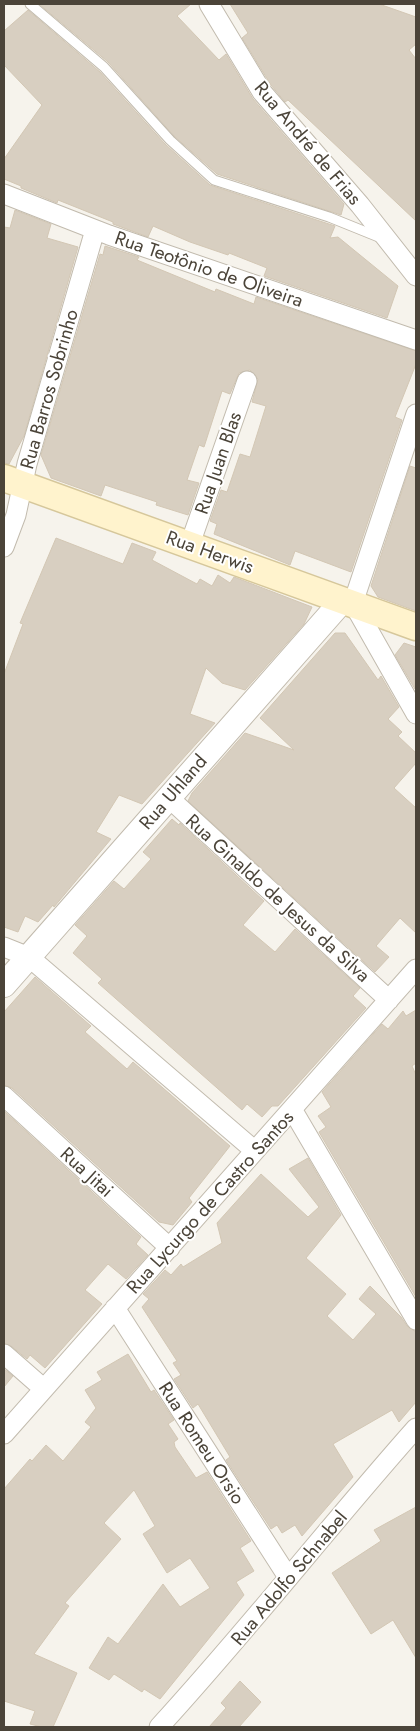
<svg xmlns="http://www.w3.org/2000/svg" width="420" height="1731" font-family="Jost,sans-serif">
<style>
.building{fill:#d8cfc1;stroke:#d3c7b4}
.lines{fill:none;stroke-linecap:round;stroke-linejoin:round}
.service-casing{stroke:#c2bbae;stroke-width:11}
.minor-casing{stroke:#c2bbae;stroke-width:21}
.tertiary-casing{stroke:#c2bbae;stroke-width:26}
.secondary-casing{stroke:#d6c79b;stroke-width:29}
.service{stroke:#fff;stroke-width:9}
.minor{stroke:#fff;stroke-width:19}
.tertiary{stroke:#fff;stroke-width:24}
.secondary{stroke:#fff3cd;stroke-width:26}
.labels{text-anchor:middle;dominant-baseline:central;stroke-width:4;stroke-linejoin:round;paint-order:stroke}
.street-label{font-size:19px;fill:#4b4439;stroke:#fff}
</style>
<rect width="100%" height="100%" fill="#f6f3ec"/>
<path class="building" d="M39 4H191L177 16 219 60 226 54 253 99 344 204 341 215 217 174 174 136 108 62Z
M230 4H379L416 17V44L409 50 416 59V221L288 100 285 102 271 85 242 38 248 33Z
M28 10 100 72 165 144 210 185 335 226 330 238 338 237 398 286 387 318 264 276 267 268 229 253 228 255 190 242 153 226 148 237 113 224V222L58 200 57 203 21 188V186L4 179V159L42 105 4 65V31Z
M15 210 51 224 47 238 78 247 24 436 9 464 4 463V227L10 228Z
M105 246 139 257 137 260 215 292 216 289 254 304 256 297 416 351V364L395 417 402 420 351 572 295 551 290 565 214 534 217 524 210 521 221 490 227 492 240 454 250 457 266 406 252 402 258 379 250 370 239 373 230 394 222 391 204 447 199 445 187 480 199 483 188 515 156 505 157 502 105 485 101 496 51 478 41 455 100 254 103 255Z
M410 466 416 468V611L378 597 371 586Z
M56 538 123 564 132 543 156 552 152 560 197 584 200 579 212 586 218 575 230 583 234 577 312 607 304 624 245 690 222 683 206 668 190 714 215 723 142 804 119 795 96 832 111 839 54 907 53 905 38 922 25 916 18 932 4 927V674L23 624 20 623Z
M335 633H345L378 680 381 676 399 707 388 719 402 732 398 736 416 753V763L394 788 416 808V933L400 918 376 946 389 957 375 972 188 801 192 793 245 733 294 750 260 718Z
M404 643 416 647 415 689 395 655Z
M172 819 179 825 180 823 264 901 243 925 275 952 295 929 360 988 353 996 366 1008 278 1106H272L262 1117 247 1104 242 1110 98 983 102 979 73 953 87 936 75 925 114 881 124 889 151 859 143 852Z
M35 977 91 1026 85 1032 127 1069 133 1062 230 1146 189 1198 192 1202 173 1225 159 1222 12 1088 4 1085V1012Z
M416 1010V1063L412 1066 416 1075V1297L319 1132 326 1127 318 1116 331 1107 322 1092 382 1024 388 1029 403 1011 406 1016Z
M4 1111 141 1237 136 1244 148 1255 126 1279 108 1264 85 1290 102 1304 45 1368 30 1355 27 1359 11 1346 4 1343Z
M308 1158 341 1215 306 1258 346 1294 327 1316 353 1340 376 1314 359 1299 370 1286 401 1317 407 1326 416 1332V1402L399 1422 392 1410 333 1444 353 1477 302 1536 295 1525 282 1533 277 1525 271 1529 226 1460 230 1457 198 1404 193 1408 174 1379 181 1375 173 1363 177 1361 142 1307 149 1299 143 1294 165 1270 171 1275 181 1264 183 1267 222 1243 217 1223 261 1174 308 1217 319 1207 289 1169Z
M128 1354 151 1392 154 1390 174 1420 168 1424 178 1439 174 1442 175 1447 196 1478 207 1472 251 1541 240 1548 254 1571 236 1582 244 1595 160 1699 144 1689 142 1692 114 1674 109 1680 89 1668 108 1637 118 1644 163 1584 180 1607 210 1588 190 1558 167 1573 143 1534 155 1526 134 1490 104 1523 121 1539 65 1603 69 1606 34 1654 77 1673 53 1727H42L30 1724 35 1711 4 1701V1489L30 1459 32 1461 46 1445 63 1461 91 1427 85 1422 96 1408 85 1390 102 1380 97 1372Z
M4 1369 13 1376 4 1387Z
M416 1507V1658L393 1620 371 1634 332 1573 381 1541 374 1530Z
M240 1681 261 1702 239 1727H209L226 1708 221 1703Z"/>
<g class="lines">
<g class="service-casing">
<path id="service" d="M30 4 104 67 170 140 214 180 329 217 381 238"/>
</g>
<g class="minor-casing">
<path id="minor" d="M209 4 262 92 360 205 416 276
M4 194 109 235 416 340
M416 414 353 603 416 714
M190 544 247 381
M4 547 16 515 27 464 95 230
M168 797 389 1000
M4 947 29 957 254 1150
M4 1096 170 1248
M292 1109 416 1320
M115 1308 288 1577
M4 1354 44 1389
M4 1434 416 969
M159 1727C248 1630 329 1526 416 1428"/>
</g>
<g class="tertiary-casing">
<path id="tertiary" d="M4 985 343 600"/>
</g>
<g class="secondary-casing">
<path id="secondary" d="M4 478 416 627"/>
</g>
<use href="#service" class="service"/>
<use href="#minor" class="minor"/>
<use href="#tertiary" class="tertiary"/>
<use href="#secondary" class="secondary"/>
</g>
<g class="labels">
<g class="street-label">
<text transform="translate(308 143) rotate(50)">Rua André de Frias</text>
<text transform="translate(209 269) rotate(19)">Rua Teotônio de Oliveira</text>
<text transform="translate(49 389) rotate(-74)">Rua Barros Sobrinho</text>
<text transform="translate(218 463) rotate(-71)">Rua Juan Blas</text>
<text transform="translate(210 552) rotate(20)">Rua Herwis</text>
<text transform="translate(173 792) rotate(-49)">Rua Uhland</text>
<text transform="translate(278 898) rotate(42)">Rua Ginaldo de Jesus da Silva</text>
<text transform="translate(87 1172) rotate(42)">Rua Jitai</text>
<text transform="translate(210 1202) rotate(-48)">Rua Lycurgo de Castro Santos</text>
<text transform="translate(202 1443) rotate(57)">Rua Romeu Orsio</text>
<text transform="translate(289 1578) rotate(-50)">Rua Adolfo Schnabel</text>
</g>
</g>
<rect width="420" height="1731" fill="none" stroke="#4b4439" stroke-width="10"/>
</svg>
